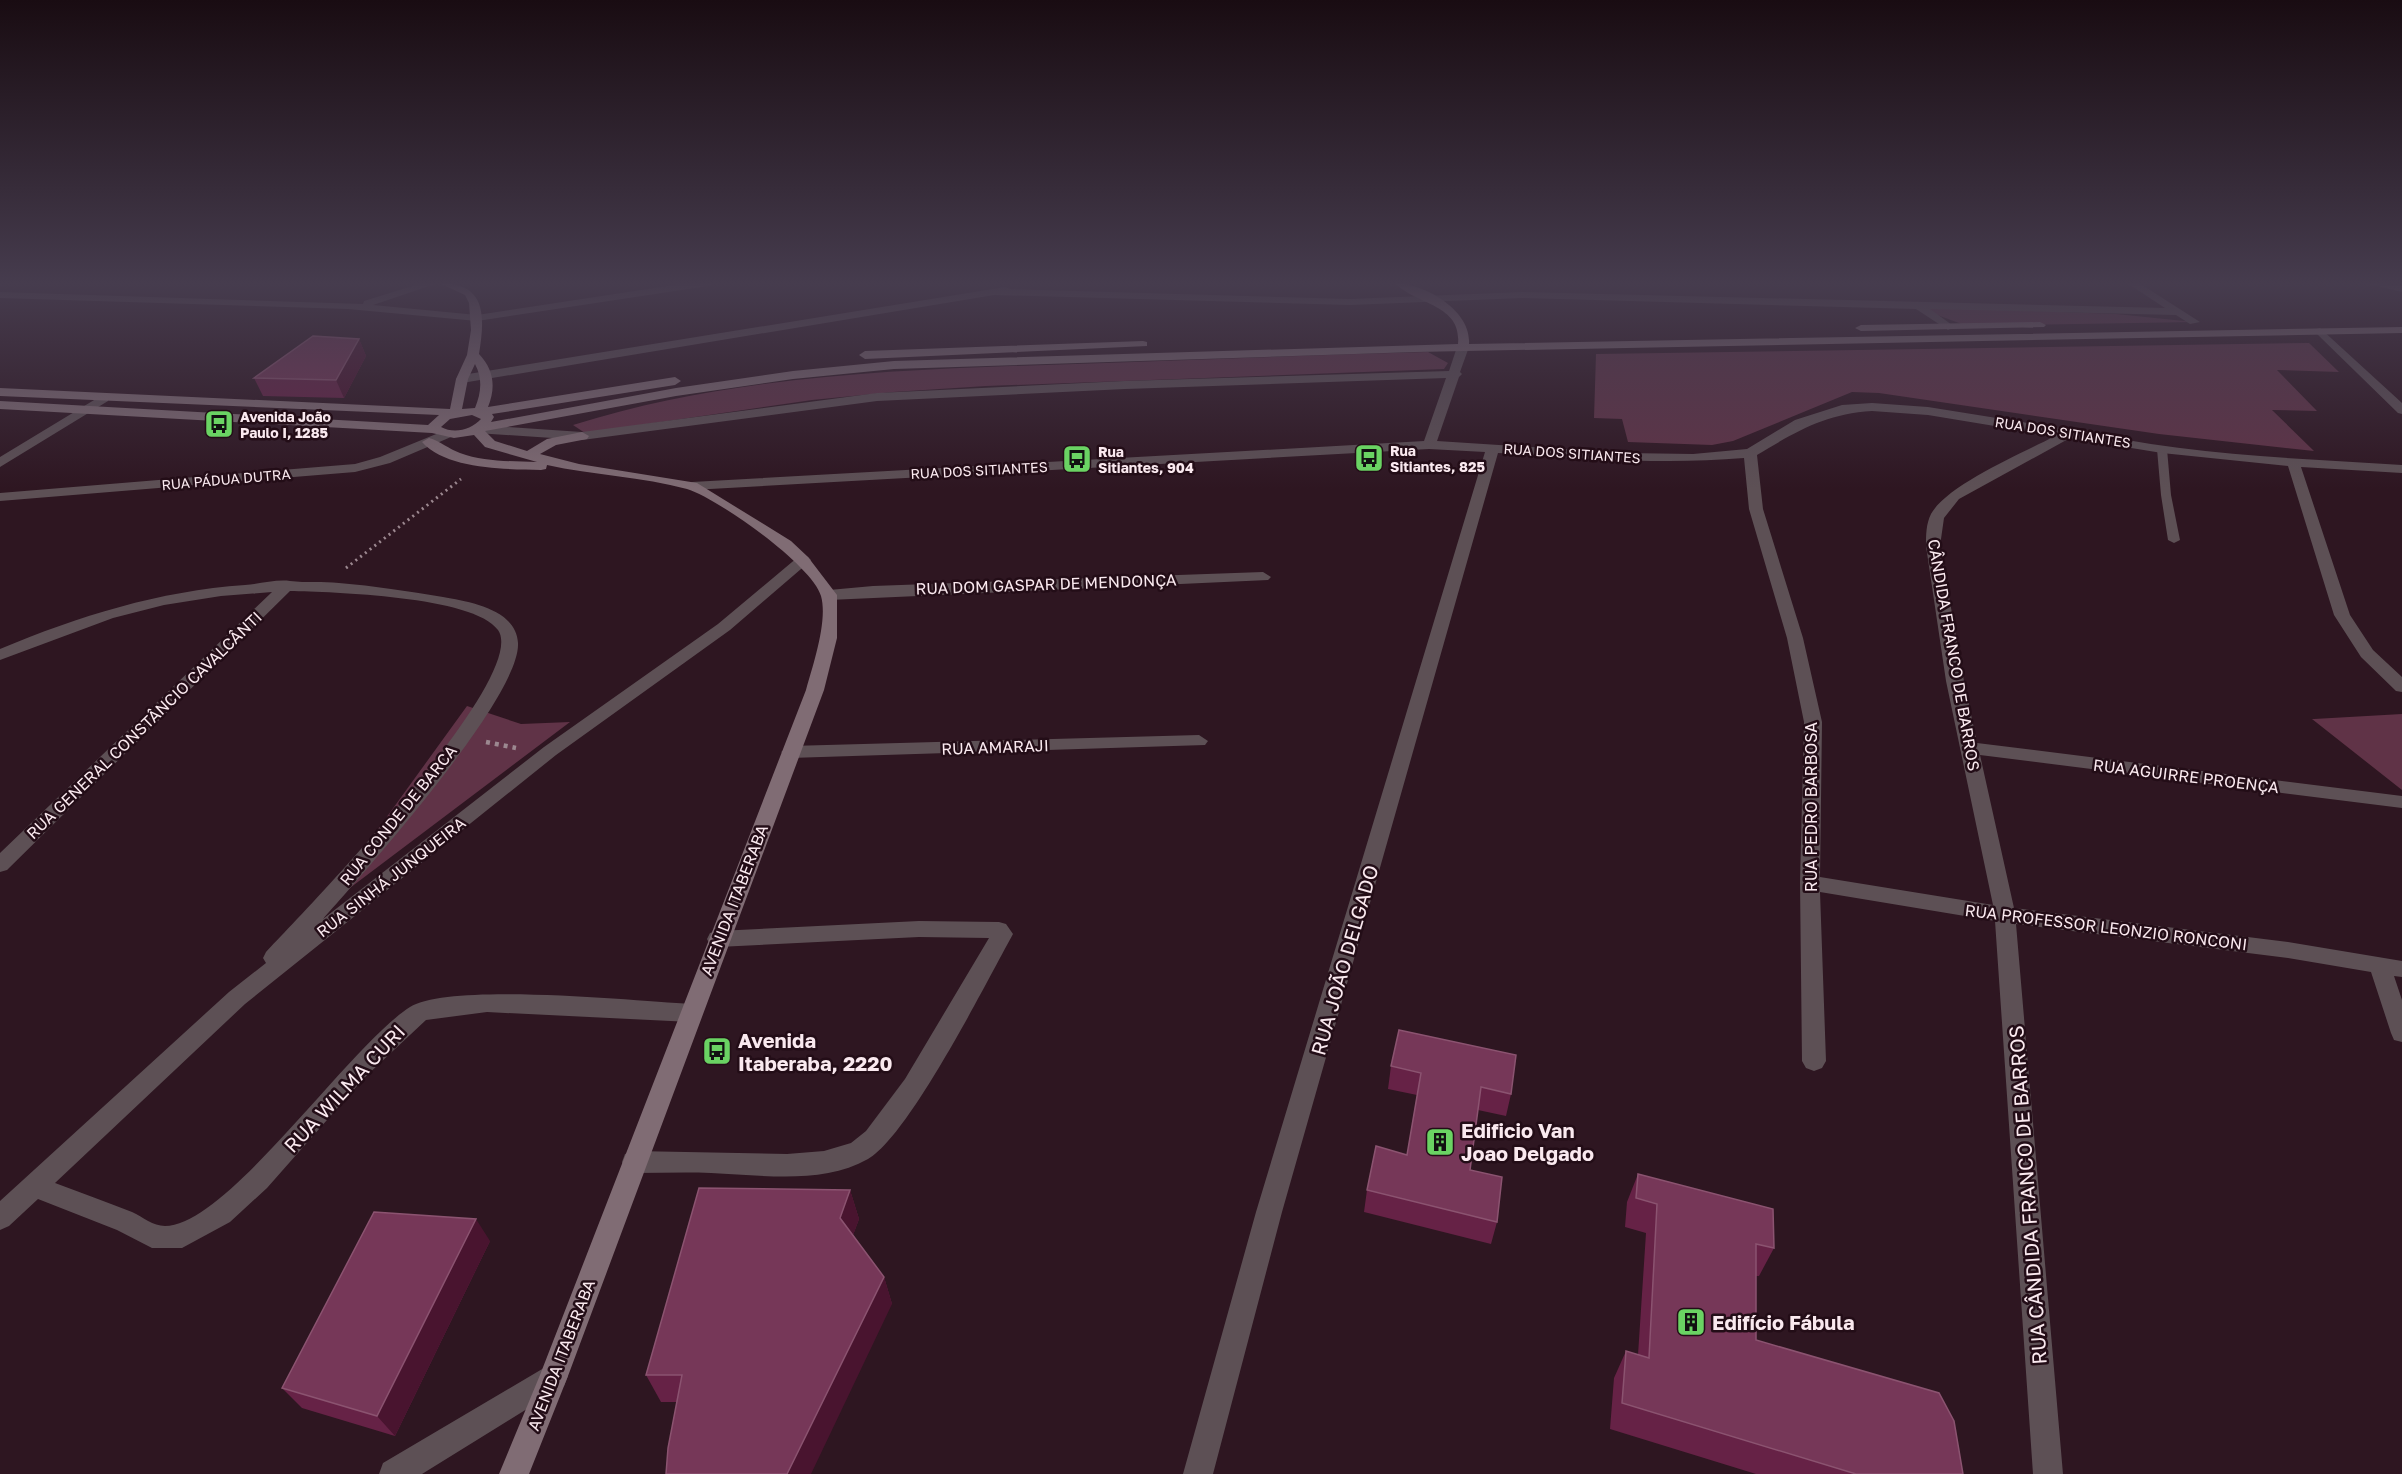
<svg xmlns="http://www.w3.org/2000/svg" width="2402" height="1474" font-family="'Golos Text',sans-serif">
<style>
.green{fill:#603347}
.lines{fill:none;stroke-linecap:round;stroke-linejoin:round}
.path-far1{stroke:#9c8890;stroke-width:3;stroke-dasharray:2 4;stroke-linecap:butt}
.path{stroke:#9c8890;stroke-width:4.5;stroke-dasharray:4 5;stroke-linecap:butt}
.lane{fill:#5d5055;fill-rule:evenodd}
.street{fill:#5d5055;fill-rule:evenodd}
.secondary{fill:#806c74;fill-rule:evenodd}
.wall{fill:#662246}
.shaded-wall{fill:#49142f}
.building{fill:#763758;stroke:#8b5370;stroke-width:1.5}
.labels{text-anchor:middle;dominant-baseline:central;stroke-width:5;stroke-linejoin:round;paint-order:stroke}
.far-poi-label{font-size:14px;font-weight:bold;fill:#fae9ef;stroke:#230d17;text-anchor:start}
.far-street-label{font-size:14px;fill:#fae9ef;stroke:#230d17}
.street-label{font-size:16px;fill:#fae9ef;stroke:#230d17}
.near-street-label{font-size:20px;fill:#fae9ef;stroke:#230d17}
.near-poi-label{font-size:20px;font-weight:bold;fill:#fae9ef;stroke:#230d17;text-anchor:start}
</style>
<rect width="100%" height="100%" fill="#2e1621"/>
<path class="green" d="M1916 307 2116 314 2194 322 1967 326Z
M2309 343 2339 372 2277 370 2317 411 2272 410 2314 451 2159 434 1879 393 1852 392 1733 441 1712 445 1628 442 1622 419 1594 418 1596 354Z
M1428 352 1448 363 1444 369 986 386 893 392 812 400 585 433 573 425C746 371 927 369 1106 363 1213 359 1320 355 1428 352Z
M467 706 521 724 570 722 318 912Z
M2402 714V790L2312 719H2314Z"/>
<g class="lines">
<path class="path-far1" d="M346 568 461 479"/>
<path class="path" d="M486 742 516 748"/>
<path class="lane" d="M2162 446 2167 449 2171 495 2180 540 2174 543 2168 540 2161 495 2157 449Z"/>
<path class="street" d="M422 283H438L373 305 477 315 687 283H713L708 286 477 321 348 309 0 298V292L363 304 364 301Z
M2127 283H2139L2200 322 2190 324 2176 315 1930 309 1952 325 1954 327 1948 330 1916 309 1522 298 1350 305 994 295 462 383 456 379 462 375 1005 287 1010 289 1350 299 1522 292 2165 308Z
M2364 283 2402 286V292Z
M2320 328 2402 403V414L2398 413 2316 333V329Z
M1463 343 1469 347 1460 372 1462 374 1459 377 1437 441 1625 453 1693 454 1747 449 1795 420 1842 405 1872 403 1928 407 2066 429 2071 428C2177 455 2292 458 2402 465V473L2301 467 2350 615 2373 650 2402 677V692L2396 691 2361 657 2334 615 2288 466 2162 453 2070 438 1959 499 1944 518 1940 546 1964 681 1977 743 2402 796V808L1980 755 2014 908 2288 942 2402 961V977L2394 976 2402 1000V1042L2394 1040 2391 1033 2371 972 2288 958 2016 924 2063 1474H2033L1995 921 1820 892 1826 1061 1822 1068 1814 1071 1806 1068 1802 1061 1800 883 1804 722 1787 638 1749 509 1744 458C1661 465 1580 458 1498 453L1282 1212 1213 1474H1183L1256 1212 1485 452 1429 449 692 490 685 486 692 482 1424 441 1446 378 1125 389 877 401 582 440 476 433 469 429 476 425 582 432 877 393 1125 381 1449 371 1457 347ZM1872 411 1928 415 2055 436C2023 453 1948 484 1931 514 1926 524 1926 535 1926 546L1946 681 1993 905 1820 877 1822 722 1803 638 1763 509 1757 455C1797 431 1825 414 1872 411Z
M104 394 108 395V401L0 467V457Z
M446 430 451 431V437L390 463 355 472 0 501V493L355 464 380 457Z
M803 555 808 557 811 560 808 563 730 630 556 755 245 1004 55 1183C81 1193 107 1202 132 1212 143 1217 153 1226 165 1226 228 1225 348 1047 410 1007 450 982 637 1001 691 1004L699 1007 702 1013 699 1019 691 1022 487 1012 426 1020 364 1078 267 1188 230 1222 182 1248H152L117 1230 38 1199 9 1226 0 1230V1201L229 992 266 963 263 958 266 952C304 912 531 677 498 630 474 596 331 592 290 591L7 870 0 872V853L272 592 221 596 164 605 113 618 0 660V649C79 616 159 591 245 585 259 584 277 579 290 581 306 583 323 581 339 583 374 586 408 591 443 597 470 602 516 609 518 643 521 697 363 874 323 919L544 747 718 624 798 557Z
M1263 572 1271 577 1268 580 829 600 821 595 829 590 873 586Z
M1199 735 1208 741 1205 745 790 758 781 752 790 746Z
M919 921 999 922 1006 924 1013 934C987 981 909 1136 868 1159 822 1185 762 1175 711 1173 686 1172 660 1173 634 1173L625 1170 622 1162 625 1154 634 1151 787 1154 824 1151 851 1143 866 1131 905 1079 989 938 919 937 718 947 710 945 707 939 710 933 718 931Z
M554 1362 564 1366 568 1376 564 1386 422 1474H379L383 1463Z"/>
<path class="secondary" d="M439 283C487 283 485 316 479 354 494 370 496 387 488 407L675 377 681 381 675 385 492 414 494 417 491 422 676 388 793 371 894 361 1458 344C1462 304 1416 305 1395 283 1423 283 1472 310 1469 344L2402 327V333L1415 352 894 369 793 379 676 396 485 431 495 441 527 451 547 439 582 432 589 436 587 439 556 445 540 454 579 464 697 483 791 541 808 557 837 595V638L824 690 568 1376 529 1474H499L540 1375 806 690C813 665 828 621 821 596 812 565 717 498 687 489 643 477 592 475 547 465L546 469 541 470C507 469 447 470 422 442L429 438C440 441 449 449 460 453 484 462 511 461 537 462L485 447 474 435 454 438 432 433 0 409V401L428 425 439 415 0 396V388L450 409 456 379 467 355 471 330 469 303 465 295ZM475 364C483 379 481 393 475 408L462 409 468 379ZM472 415 481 419C471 430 454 434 441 427L450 419Z
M2040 322 2046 325 2044 327 1861 331 1855 328 1861 325Z
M1143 341 1147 342V346L865 359 859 355 865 351Z"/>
</g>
<path class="wall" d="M359 339 366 356 344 398 263 396 254 378Z
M1391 1066 1511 1094 1506 1116 1478 1110 1470 1170 1497 1222 1491 1244 1364 1212 1367 1190 1407 1154 1417 1095 1388 1089Z
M1638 1174 1774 1248 1759 1276H1756V1340L1963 1474H1756L1610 1429 1614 1378 1626 1351 1638 1355 1646 1233 1625 1227 1627 1202Z
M850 1190 859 1219 853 1235 884 1277 892 1304 677 1402H661L646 1375Z
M490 1241 395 1436 302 1408 282 1388Z"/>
<path class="shaded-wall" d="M359 339 366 356 344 398 336 380Z
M850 1190 859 1219 849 1246 840 1218Z
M476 1219 490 1241 395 1436 377 1416Z
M884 1277 892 1304 811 1474H787Z"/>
<path class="building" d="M313 336 359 339 336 380 254 378Z
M1399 1030 1516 1055 1511 1094 1481 1087 1470 1170 1502 1177 1497 1222 1367 1190 1376 1146 1407 1155 1421 1073 1391 1066Z
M1638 1174 1773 1209 1774 1248 1756 1244V1340L1939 1393 1954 1421 1963 1474H1856L1622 1403 1626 1351 1649 1358 1657 1204 1636 1198Z
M699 1188 850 1190 840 1218 884 1277 787 1474H666L668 1448 682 1375H646Z
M374 1212 476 1219 377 1416 282 1388Z"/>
<linearGradient id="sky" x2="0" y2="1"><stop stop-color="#190c12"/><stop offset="0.58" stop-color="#463c4e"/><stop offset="1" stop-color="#463c4e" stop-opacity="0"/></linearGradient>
<rect width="2402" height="489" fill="url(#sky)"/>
<defs>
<g id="bus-square" transform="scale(1.5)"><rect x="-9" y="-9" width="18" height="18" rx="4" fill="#6ad363" stroke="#230d17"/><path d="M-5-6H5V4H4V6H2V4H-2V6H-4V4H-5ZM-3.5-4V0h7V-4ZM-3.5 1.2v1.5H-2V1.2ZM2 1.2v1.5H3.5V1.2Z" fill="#111"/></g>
<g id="building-square" transform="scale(1.5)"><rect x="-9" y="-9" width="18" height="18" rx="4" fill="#6ad363" stroke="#230d17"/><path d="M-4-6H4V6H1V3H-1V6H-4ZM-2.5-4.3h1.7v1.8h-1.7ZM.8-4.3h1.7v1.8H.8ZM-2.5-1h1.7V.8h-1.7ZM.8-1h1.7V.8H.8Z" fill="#111"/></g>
</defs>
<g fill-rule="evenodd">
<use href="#bus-square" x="219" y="424"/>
<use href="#bus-square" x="1369" y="458"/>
<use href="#bus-square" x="1077" y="459"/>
<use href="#bus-square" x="717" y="1051"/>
<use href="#building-square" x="1440" y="1142"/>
<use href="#building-square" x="1691" y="1322"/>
</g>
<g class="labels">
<g class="far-poi-label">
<text x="240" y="416">Avenida João<tspan x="240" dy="16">Paulo I, 1285</tspan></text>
<text x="1390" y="450">Rua<tspan x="1390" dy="16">Sitiantes, 825</tspan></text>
<text x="1098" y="451">Rua<tspan x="1098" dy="16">Sitiantes, 904</tspan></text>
</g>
<g class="far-street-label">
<text transform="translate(2063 432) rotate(9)">RUA DOS SITIANTES</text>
<text transform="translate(1572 453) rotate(4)">RUA DOS SITIANTES</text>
<text transform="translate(979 470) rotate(-3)">RUA DOS SITIANTES</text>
<text transform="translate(226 479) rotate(-5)">RUA PÁDUA DUTRA</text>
</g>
<g class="street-label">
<text transform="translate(1046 584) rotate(-2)">RUA DOM GASPAR DE MENDONÇA</text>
<text transform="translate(1954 655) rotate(80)">CÂNDIDA FRANCO DE BARROS</text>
<text transform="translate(144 725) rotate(-44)">RUA GENERAL CONSTÂNCIO CAVALCÂNTI</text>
<text transform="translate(995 747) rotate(-2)">RUA AMARAJI</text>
<text transform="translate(2186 776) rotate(7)">RUA AGUIRRE PROENÇA</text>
<text transform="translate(1811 807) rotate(-90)">RUA PEDRO BARBOSA</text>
<text transform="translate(398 815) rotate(-51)">RUA CONDE DE BARCA</text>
<text transform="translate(391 877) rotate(-38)">RUA SINHÁ JUNQUEIRA</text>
<text transform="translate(734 900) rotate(-69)">AVENIDA ITABERABA</text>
<text transform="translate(2106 927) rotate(7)">RUA PROFESSOR LEONZIO RONCONI</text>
<text transform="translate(561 1355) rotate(-69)">AVENIDA ITABERABA</text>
</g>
<g class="near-street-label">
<text transform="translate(1344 960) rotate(-74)">RUA JOÃO DELGADO</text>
<text transform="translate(344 1088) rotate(-47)">RUA WILMA CURI</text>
<text transform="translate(2027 1195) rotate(-94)">RUA CÂNDIDA FRANCO DE BARROS</text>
</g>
<g class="near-poi-label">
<text x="738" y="1040">Avenida<tspan x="738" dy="23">Itaberaba, 2220</tspan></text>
<text x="1461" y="1130">Edificio Van<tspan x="1461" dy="23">Joao Delgado</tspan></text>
<text x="1712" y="1322">Edifício Fábula</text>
</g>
</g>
</svg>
